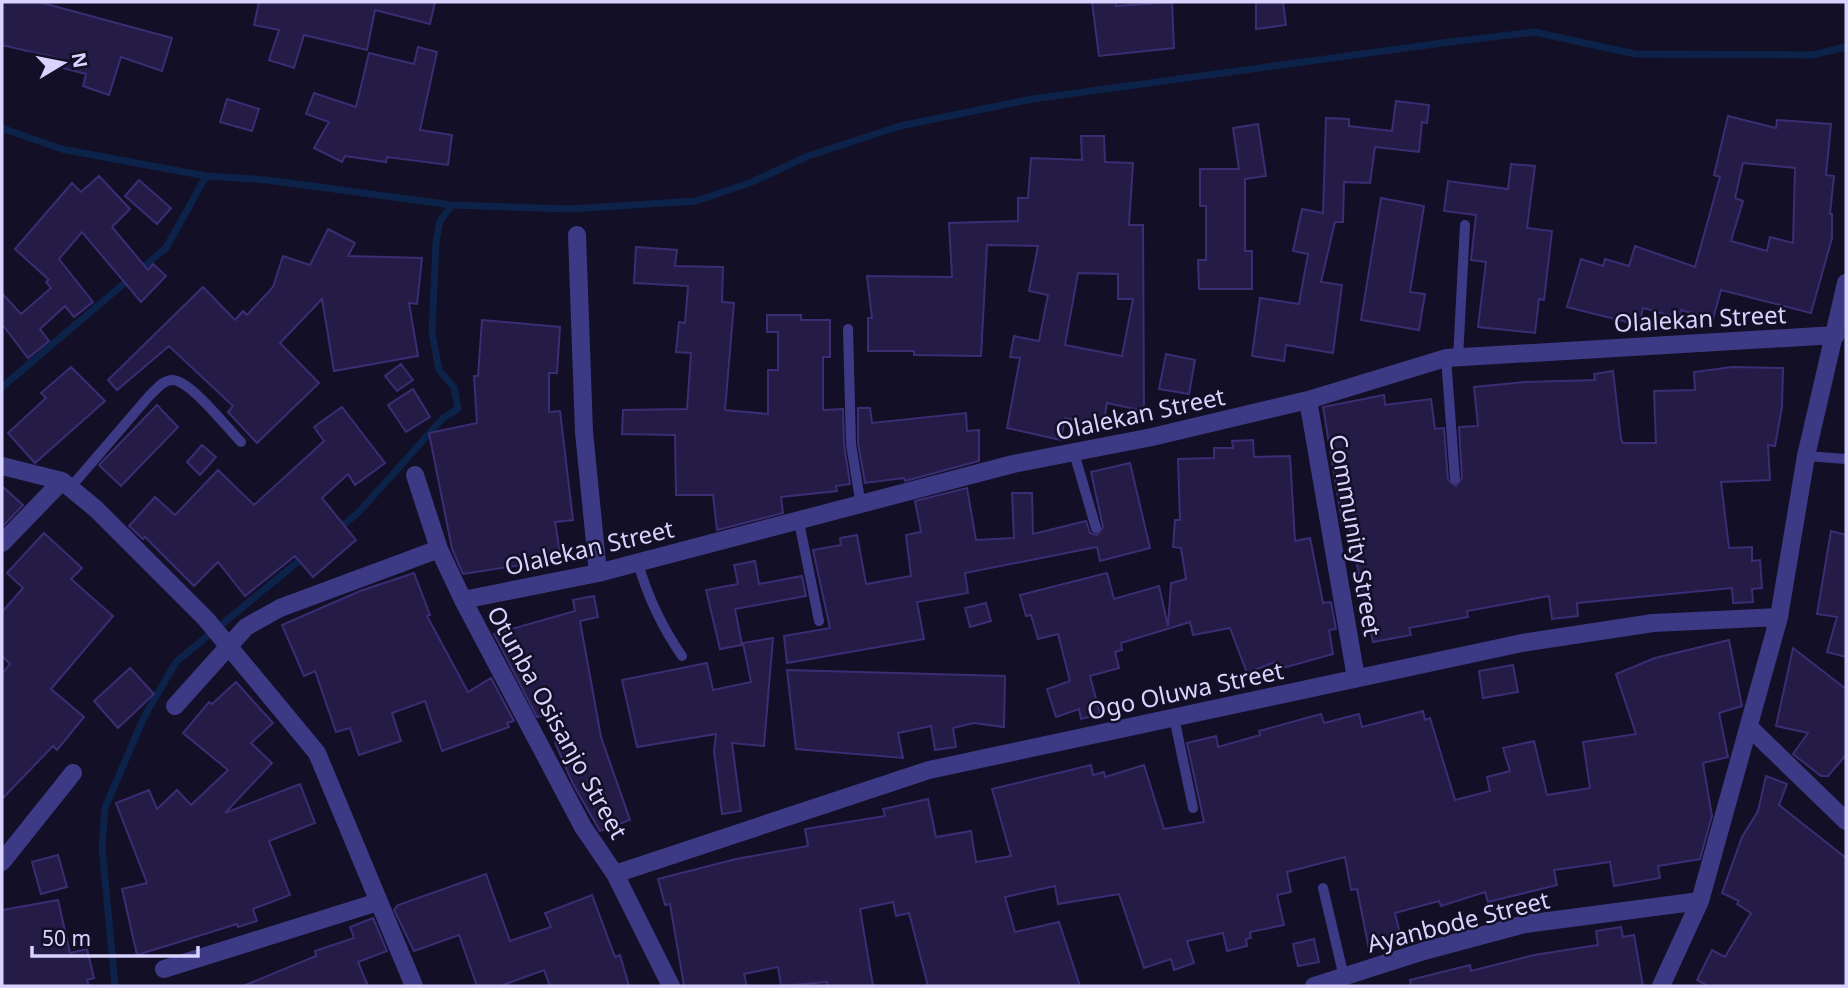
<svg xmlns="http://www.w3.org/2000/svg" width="1848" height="988" font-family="'Noto Sans',sans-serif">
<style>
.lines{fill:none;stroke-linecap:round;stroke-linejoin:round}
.stream{stroke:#0c2248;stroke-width:7}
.building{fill:#241b47;stroke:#3b2d73;stroke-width:2;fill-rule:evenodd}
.service{stroke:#3d3a85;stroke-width:10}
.minor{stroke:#3d3a85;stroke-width:18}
.labels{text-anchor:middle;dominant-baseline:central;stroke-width:5;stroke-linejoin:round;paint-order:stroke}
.street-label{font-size:24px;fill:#d9d4ff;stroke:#130f26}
</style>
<rect width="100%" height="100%" fill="#130f26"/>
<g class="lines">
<path class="stream" d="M2 128 61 149 206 176 267 180 452 205 570 209 696 201 752 182 808 156 900 126 1032 99 1442 43 1534 32 1635 54 1812 55 1846 47
M2 387 166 248 206 176
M337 530 359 512 443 418 458 409 454 387 439 370 432 333 436 242 440 221 452 205
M115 986 102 847 105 808 144 717 176 662 306 555"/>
</g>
<path class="building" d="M2 2H39L172 38 162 71 121 57 109 95 83 86 86 74 59 67 61 59 2 45Z
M259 2H435L430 24 375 10 367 50 304 35 294 68 269 60 279 30 254 25Z
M1092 2H1115L1116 6 1172 2 1174 48 1099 56Z
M1256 2H1283L1286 25 1256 29Z
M418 47 437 52 420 130 452 135 448 165 387 157 386 162 345 156 342 162 314 148 329 122 306 114 314 93 356 107 369 53 414 64Z
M227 99 259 109 252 131 220 122Z
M1396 101 1429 105 1427 123 1422 122 1419 152 1375 147 1370 183 1344 182 1343 222H1335L1321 282 1342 285 1333 353 1286 345 1284 361 1252 356 1260 298 1299 304 1308 254 1293 251 1302 209 1323 213 1326 118 1349 119V126L1392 131Z
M1728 116 1776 128 1777 120 1831 124 1826 175 1834 176 1830 214H1832V238L1811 313 1721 290 1713 319 1681 310 1679 318 1643 308 1639 325 1567 307 1581 259 1603 266 1605 259 1629 266 1635 246 1695 267 1720 177 1714 175ZM1743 163 1795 168 1793 243 1770 237 1767 251 1731 241 1743 201 1735 198Z
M1258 124 1266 176 1245 179V251H1252V289H1199L1198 260H1206V206H1200V169H1239L1233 128Z
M1081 136H1104L1105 162 1133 163 1129 225H1143L1144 411 1107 403 1103 426 1065 418 1061 440 1007 428 1020 358 1010 357 1014 336 1039 341 1048 295 1029 291 1038 246 987 245 981 356 914 355V351H868V318H872L867 276 952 277 949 223 1018 221V198H1028L1031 158 1082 160ZM1078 273 1118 274V299H1133L1122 356 1065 345Z
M1511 164 1535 166 1527 228 1552 231 1544 300 1539 299 1535 333 1478 327 1486 262 1471 260 1476 215 1444 211 1448 181 1508 189Z
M99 176 130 209 112 227 148 270 153 264 166 276 141 302 82 232 59 259 93 302 74 317 65 306 40 329 49 341 28 358 2 324V293L21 314 51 288 46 282 49 280 15 249 72 183 81 192Z
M139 180 171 208 157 224 125 196Z
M1381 198 1424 206 1410 292 1425 294 1419 330 1361 320Z
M328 229 355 243 348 256 422 258 417 304 409 303 418 356 334 371 322 299 280 343 319 383 257 443 228 412 233 406 169 346 117 390 108 380 203 287 235 320 243 311 247 315 273 287 283 256 310 265Z
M636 247 677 250 675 266 723 267 722 302 734 303 725 410 768 414V370H778V332H767V315H801V320H830V357H823V410L843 409 844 444 850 484 836 486 837 491 781 497 783 513 717 530 713 495H676L675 435 622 434 623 410 687 409 691 353 676 352 679 322 685 323 688 286 634 283Z
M482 320 560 327 557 373H549V412L560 411 573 520 555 522 561 559 463 574 452 549 429 433 477 423 474 376H478Z
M1166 354 1195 360 1189 394 1159 389Z
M401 364 413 380 397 391 385 376Z
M71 367 105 401 35 463 8 433 46 398 41 393Z
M1732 367 1783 368 1782 407 1775 446 1768 445 1770 480 1721 482 1729 548 1752 547V561L1760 560 1762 588 1752 589 1753 602 1733 603 1732 588 1577 603 1578 616 1552 619 1549 596 1467 611 1468 617 1409 628 1411 635 1373 642 1348 521 1342 522 1323 407 1384 395 1385 405 1431 399 1435 429 1444 428 1448 480 1456 486 1462 478 1459 427 1478 426 1474 387 1525 382 1595 380 1594 374 1613 371 1621 439 1623 443H1656L1654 391 1695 390 1694 372Z
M413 389 430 417 406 432 388 405Z
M157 405 178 427 121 486 99 465Z
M342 407 385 463 355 485 348 474 322 498 356 540 313 577 295 556 245 596 218 562 194 586 145 537 143 539 129 526 155 497 175 515 218 470 254 505 324 441 314 427Z
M858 408H870L872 423 966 413 967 431 979 430V461L905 481 904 478 865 483 858 443Z
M1253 440 1254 457 1290 456 1295 541 1310 538 1323 603 1331 602 1336 629 1329 630 1333 654 1279 669 1275 662 1247 673 1230 628 1193 635 1190 622 1121 643 1122 650 1115 652 1119 668 1090 676 1100 714 1081 719 1079 709 1056 717 1047 689 1070 681 1058 634 1038 639 1031 615 1026 616 1020 595 1107 573 1114 599 1159 586 1168 626 1171 583 1186 579 1181 548 1173 547 1175 520H1180L1178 459 1214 458V448H1233L1232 441Z
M202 445 216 457 200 475 187 462Z
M1130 463 1150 548 1100 561 1097 547 965 573 968 593 917 602 924 639 787 663 784 636 830 628 813 550 841 545 840 538 857 535 866 584 911 576 906 535 921 532 915 501 967 488 976 540 1014 538 1012 493H1032L1033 534 1086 521 1090 533 1097 535 1103 527 1091 472Z
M2 486 23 505 2 527Z
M1831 531 1846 535V657L1827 652 1837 617 1817 614Z
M44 533 82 568 71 579 113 616 51 689 84 717 57 750 53 746 2 799V674L10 664 2 656V612L23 588 7 573Z
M755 561 759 584 802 576 806 596 735 609 742 645 720 649 706 590 738 584 734 565Z
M414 573 430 615 427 616 468 692 491 678 514 721 507 723 509 727 442 751 425 701 392 713 401 741 359 755 350 728 336 732 315 671 304 676 282 625 360 591Z
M594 596 598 617 580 621 601 737 630 820 600 831 573 784 556 745 551 714 537 717 494 634 575 611 573 600Z
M986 603 991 621 970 627 965 608Z
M773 638 764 746 732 743 741 811 722 814 714 751 716 734 637 747 622 680 707 663 713 690 751 682 743 643Z
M1729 640 1742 706 1719 713 1728 757 1703 763 1712 816 1700 859 1658 866 1660 878 1614 886 1610 862 1554 870 1557 885 1488 902 1485 892 1441 906 1439 901 1395 913 1402 941 1369 949 1357 889 1351 890 1345 857 1287 872 1291 892 1277 895 1284 925 1250 932 1251 938 1246 939 1247 946 1227 951 1223 933 1187 941 1194 963 1174 970 1171 959 1144 968 1119 894 1058 904 1055 886 1005 897 1015 932 1059 922 1080 986H928L909 913 896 916 893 902 860 909 873 986H828L827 982 781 986 778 967 744 974 747 986H684L670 904 665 905 658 879 736 859 808 846 805 829 885 816 883 809 928 799 936 837 971 831 976 862 1011 856 992 789 1091 765 1093 775 1104 772 1105 777 1144 765 1164 829 1204 822 1187 743 1216 736 1218 747 1260 735 1259 731 1321 714 1324 723 1359 714 1362 727 1423 711 1425 720 1430 718 1455 800 1490 791 1487 777 1510 771 1503 748 1534 741 1547 795 1590 788 1583 742 1636 734 1616 674 1655 658Z
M1793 648 1846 689V755L1828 776H1821L1793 754 1808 733 1776 726Z
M1513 665 1518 692 1483 698 1479 671Z
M130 668 154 694 118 728 94 701Z
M787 670 1005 676 1004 727 974 723 953 728 956 747 935 750 931 726 898 733 903 758 796 749Z
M236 682 273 723 251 743 272 763 225 813 300 784 315 823 269 841 290 895 253 909 257 921 238 927 237 924 137 955 122 889 147 883 116 803 149 790 157 809 177 790 191 805 228 770 183 733 209 702 212 704Z
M1766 776 1787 784 1779 805 1846 858V986H1708L1697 980 1712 950 1725 957 1751 913 1737 904 1739 901 1722 893 1742 837 1758 811Z
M58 855 67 887 41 894 32 862Z
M486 874 510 941 551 927 545 913 592 895 615 957 620 955 629 986H550L544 970 500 986H477L459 935 414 951 394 910 398 905Z
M58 900 70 953 87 949 94 978 87 980 89 986H2V910Z
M373 918 387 951 358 962 368 986H243L316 956 315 951 354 938 350 927Z
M1621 927 1623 937 1634 935 1643 986H1411L1410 980 1470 965 1471 971 1534 955 1598 945 1596 931Z
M1314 939 1319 962 1298 966 1293 944Z"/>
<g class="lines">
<path class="service" d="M848 329 851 444 861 506
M1446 358 1455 479
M1458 358 1465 225
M1074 453 1096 528
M1806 456 1846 459
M70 488 150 395C157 389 163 380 173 380 191 381 228 429 241 442
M799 522 819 621
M638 563C648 598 662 627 682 656
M1174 717 1193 808
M1323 888 1344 977"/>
<path class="minor" d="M577 235 584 432 598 573
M1308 400 1356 678
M2 466 62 481 96 509 206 619 317 753 414 986
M415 475 439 549 463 600 583 827 615 874 671 986
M2 543 62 481
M463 600 598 573 1013 464 1152 437 1308 400 1446 358 1836 335
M175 706 246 627 280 608 439 549
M1749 727 1846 821
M2 862 73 773
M615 874 929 770 1522 643 1653 623 1779 617
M164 969 378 902
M1314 986 1424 951 1525 924 1700 901
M1661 986 1700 901 1779 617 1806 456 1846 283"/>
</g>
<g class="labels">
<g class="street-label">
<text transform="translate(1700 318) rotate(-3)">Olalekan Street</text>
<text transform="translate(1140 413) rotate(-12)">Olalekan Street</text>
<text transform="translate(1356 535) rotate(80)">Community Street</text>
<text transform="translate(589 547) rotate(-13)">Olalekan Street</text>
<text transform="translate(1185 690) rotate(-12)">Ogo Oluwa Street</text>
<text transform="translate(558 722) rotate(61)">Otunba Osisanjo Street</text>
<text transform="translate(1458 921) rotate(-14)">Ayanbode Street</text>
</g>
</g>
<rect width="1848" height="988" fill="none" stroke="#d9d4ff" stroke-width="7"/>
<g transform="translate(63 63) rotate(80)" stroke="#130f26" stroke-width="5" paint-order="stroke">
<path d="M0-5L12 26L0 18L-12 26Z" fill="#d9d4ff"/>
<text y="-10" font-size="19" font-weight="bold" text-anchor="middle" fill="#d9d4ff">N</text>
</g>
<path d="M32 946v10h166v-10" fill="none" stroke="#d9d4ff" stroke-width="3.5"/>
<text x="42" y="946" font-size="21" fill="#d9d4ff" stroke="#130f26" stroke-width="5" paint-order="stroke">50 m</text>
</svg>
